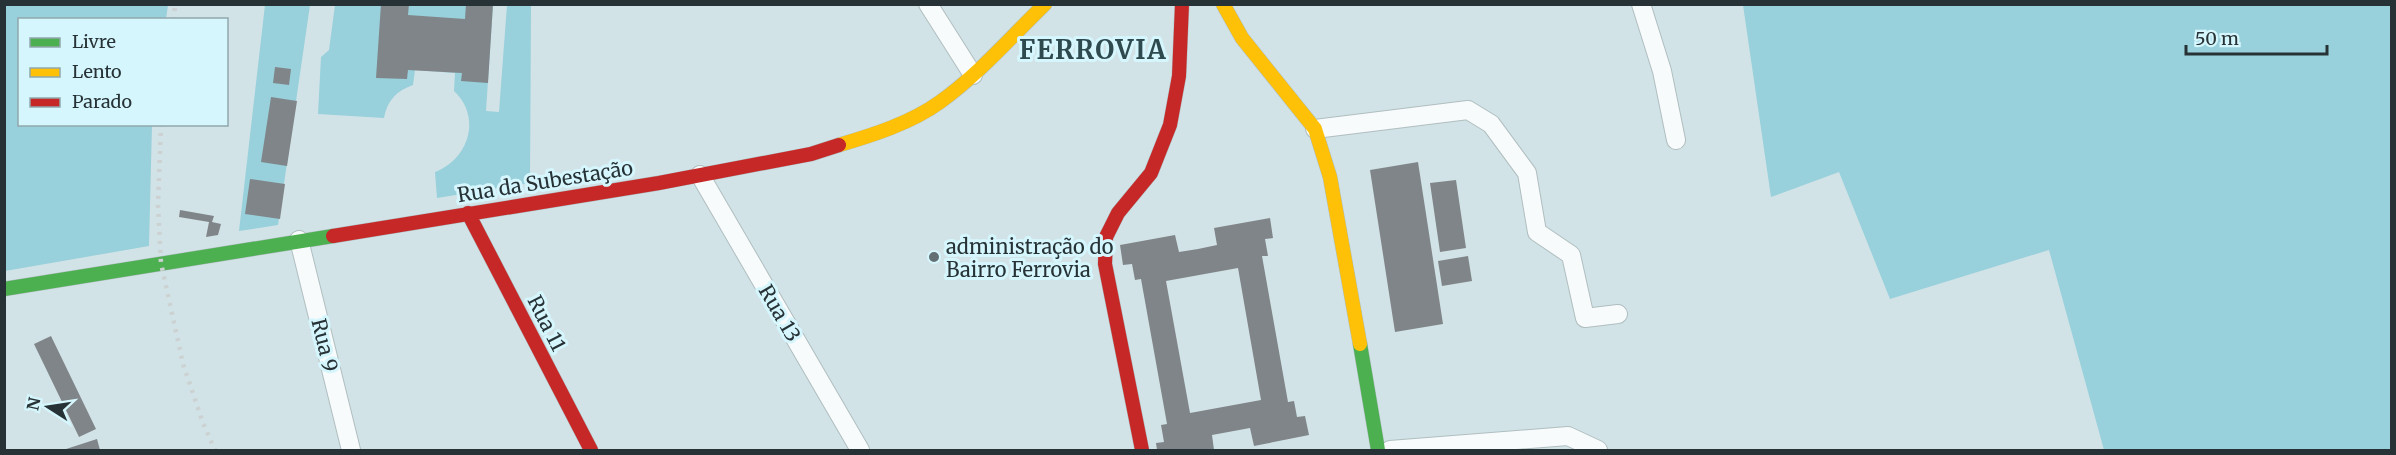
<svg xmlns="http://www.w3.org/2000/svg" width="2396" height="455" font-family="Merriweather,serif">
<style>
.green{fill:#98d0db}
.building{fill:#808589;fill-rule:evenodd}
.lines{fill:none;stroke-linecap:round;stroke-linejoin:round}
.street-casing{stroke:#b0bec0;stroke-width:20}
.fast-casing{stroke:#b0bec0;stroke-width:15}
.slow-casing{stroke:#b0bec0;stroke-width:15}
.jam-casing{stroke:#b0bec0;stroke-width:15}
.street{stroke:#f8fbfb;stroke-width:18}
.fast{stroke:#4caf50;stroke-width:14}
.slow{stroke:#ffc107;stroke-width:14}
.jam{stroke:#c62828;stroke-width:14}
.rail{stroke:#ccd1d2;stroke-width:4.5;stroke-dasharray:3 6;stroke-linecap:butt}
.poi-dot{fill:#627073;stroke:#d6f6fd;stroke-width:2}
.labels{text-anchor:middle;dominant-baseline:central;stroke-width:6;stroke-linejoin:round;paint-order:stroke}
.street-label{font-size:20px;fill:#263235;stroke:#d6f6fd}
.poi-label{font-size:20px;fill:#263235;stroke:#d6f6fd;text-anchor:start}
.district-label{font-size:26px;font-weight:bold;letter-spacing:1.5px;fill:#2f4a4f;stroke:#d6f6fd}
</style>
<rect width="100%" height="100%" fill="#d1e3e7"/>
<path class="green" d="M5 4 168 5 166 19 20 20V124L152 125 149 246 5 271Z
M265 5H310L278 225 239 231Z
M335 5H493L486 111 499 112 507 5H531L530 183 437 198 435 172C469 159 482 117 454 91L455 73 415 70 413 85C396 91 387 101 384 118L318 114 321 57 329 50Z
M1743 5H2391V450H2104L2049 250 1890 299 1839 172 1771 197Z"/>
<path class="building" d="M381 4H409L408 15 465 19 466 4H493L488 83 461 81 462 73 408 70 407 79 376 78Z
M275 67 291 69 289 85 273 83Z
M271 97 297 101 287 166 261 162Z
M1418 162 1443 324 1395 332 1370 170Z
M250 179 285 184 280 219 245 214Z
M1456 180 1466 248 1440 252 1430 183Z
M180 210 214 216 212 222 221 224 218 235 206 237 209 222 179 217Z
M1270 218 1273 238 1265 239 1268 256H1262L1288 402 1294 401 1297 417 1305 416 1309 435 1254 446 1250 428 1212 435 1214 450H1157L1156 443 1164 442 1161 425 1167 424 1141 279 1135 280 1132 264 1123 265 1120 245 1175 235 1179 252 1198 249 1217 245 1214 228ZM1238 268 1261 400 1190 413 1166 281Z
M1468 256 1472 281 1442 286 1438 261Z
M51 336 96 429 79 437 34 344Z
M97 439 100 450H63Z"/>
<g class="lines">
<g class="street-casing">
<path id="street" d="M928 4 973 75
M1641 4 1662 71 1676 140
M1315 129 1468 110 1491 124 1527 173 1537 232 1571 255 1585 318 1618 314
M700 175 860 450
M299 240 351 450
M1390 450 1568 436 1598 450"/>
</g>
<g class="fast-casing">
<path id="fast" d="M4 289 333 236
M1360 344 1378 450"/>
</g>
<g class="slow-casing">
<path id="slow" d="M1223 4 1242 38 1315 129 1330 177 1360 344
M839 145C873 135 911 123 940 102 979 74 1011 37 1045 4"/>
</g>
<g class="jam-casing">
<path id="jam" d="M468 213 591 450
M333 236 659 183 811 154 839 145
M1142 450 1105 264 1106 237 1118 213 1151 173 1170 125 1179 76 1182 4"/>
</g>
<use href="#street" class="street"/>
<use href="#fast" class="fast"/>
<use href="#slow" class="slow"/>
<use href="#jam" class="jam"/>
<path class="rail" d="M174 20 175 4
M161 124 158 205 161 263 183 364 203 423 215 450"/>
</g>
<circle class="poi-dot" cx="934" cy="257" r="6"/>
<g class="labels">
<g class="street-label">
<text transform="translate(545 181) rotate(-9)">Rua da Subestação</text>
<text transform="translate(780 313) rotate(60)">Rua 13</text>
<text transform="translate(547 323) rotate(63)">Rua 11</text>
<text transform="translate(325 345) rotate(76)">Rua 9</text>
</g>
<g class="poi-label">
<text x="946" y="246">administração do<tspan x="946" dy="23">Bairro Ferrovia</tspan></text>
</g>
<g class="district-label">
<text x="1093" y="49">FERROVIA</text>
</g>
</g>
<rect width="2396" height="455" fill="none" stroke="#263235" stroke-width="12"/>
<rect x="18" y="18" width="210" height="108" fill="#d6f6fd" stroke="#90a8ad" stroke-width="1.5"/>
<rect x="30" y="38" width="30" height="9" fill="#4caf50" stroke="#90a8ad" stroke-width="1.5"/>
<text x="72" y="48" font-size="18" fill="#263235">Livre</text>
<rect x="30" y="68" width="30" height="9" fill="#ffc107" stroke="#90a8ad" stroke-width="1.5"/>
<text x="72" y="78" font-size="18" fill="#263235">Lento</text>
<rect x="30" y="98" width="30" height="9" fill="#c62828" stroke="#90a8ad" stroke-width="1.5"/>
<text x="72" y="108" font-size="18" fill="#263235">Parado</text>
<g transform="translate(48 407) rotate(282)" stroke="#d6f6fd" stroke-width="4.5" paint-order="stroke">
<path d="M0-4.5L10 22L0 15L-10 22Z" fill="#263235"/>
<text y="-9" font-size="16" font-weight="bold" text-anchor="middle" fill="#263235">N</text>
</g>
<path d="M2186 45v9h141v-9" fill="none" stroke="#263235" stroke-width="3"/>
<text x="2195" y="45" font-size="18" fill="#263235" stroke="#d6f6fd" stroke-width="4.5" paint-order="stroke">50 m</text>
</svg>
